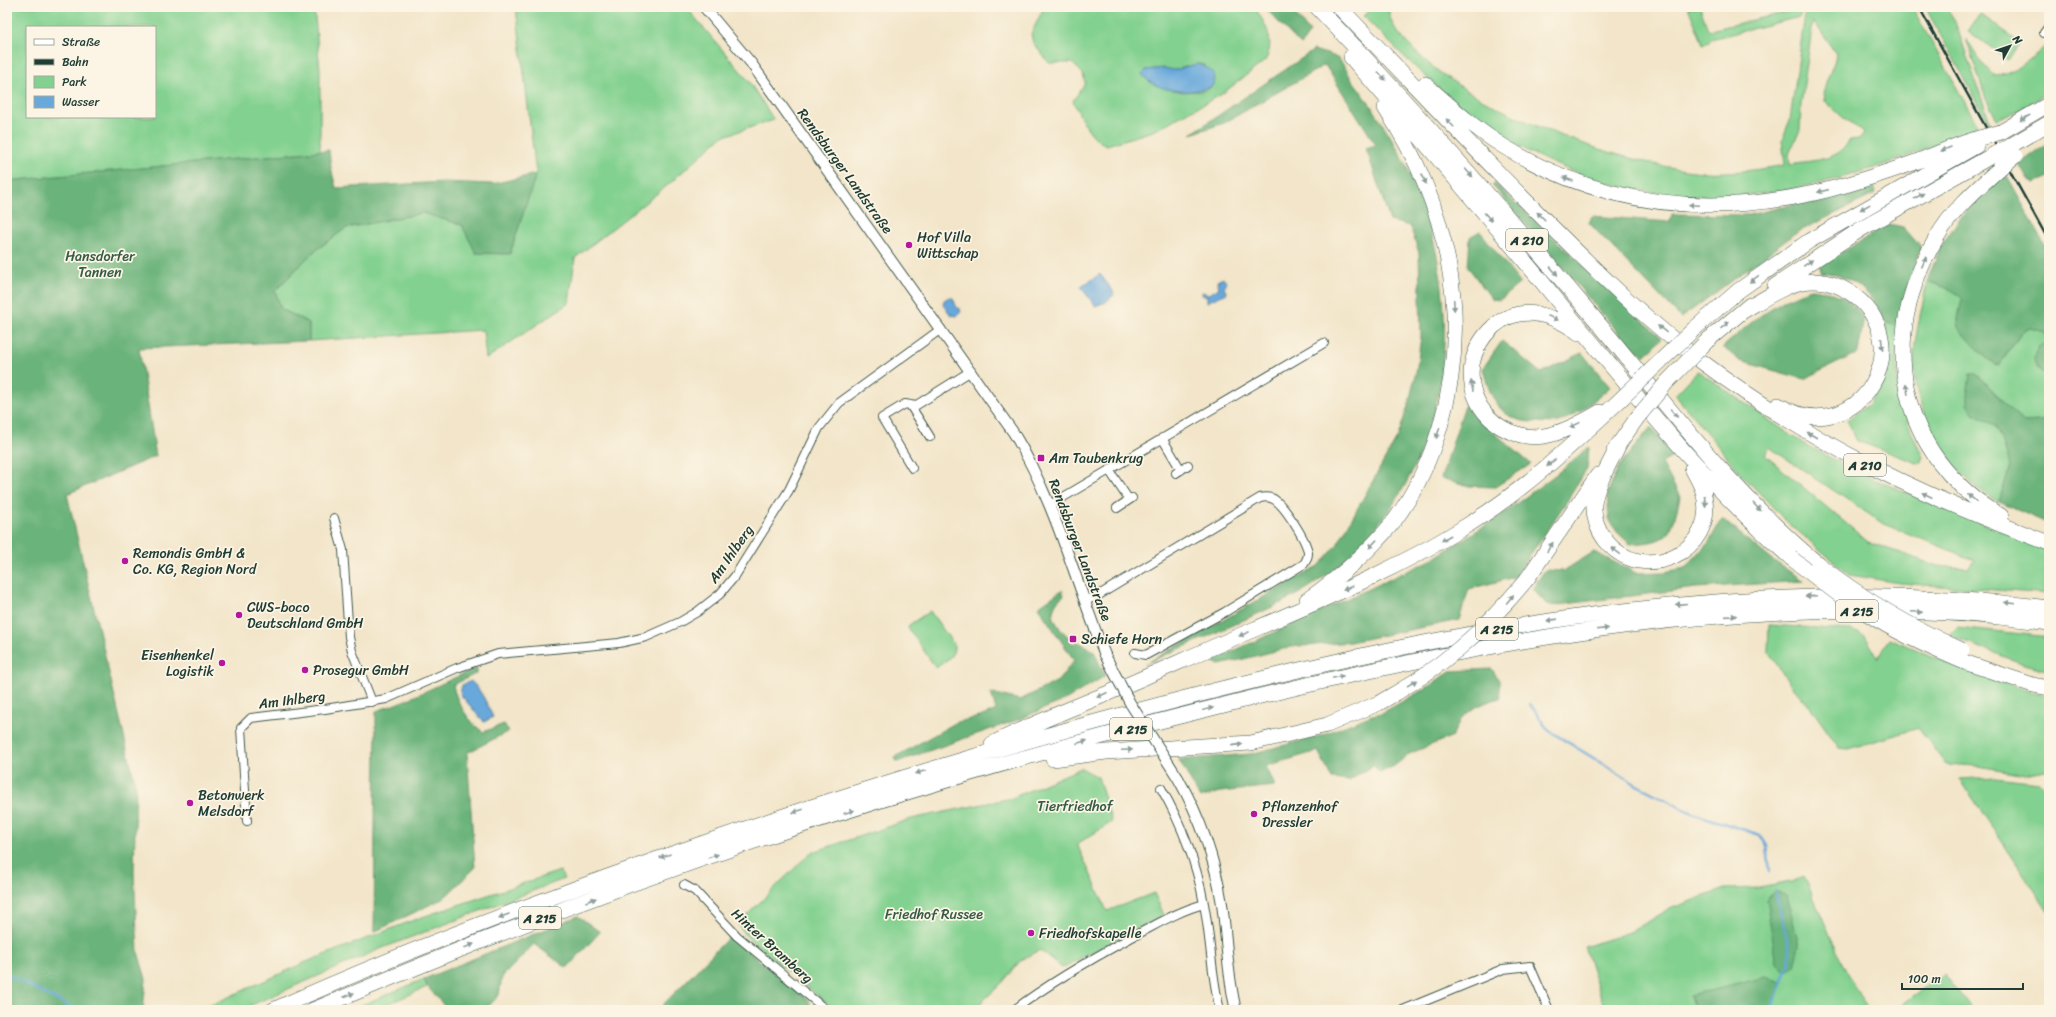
<svg xmlns="http://www.w3.org/2000/svg" width="2056" height="1017" font-family="Sriracha,sans-serif">
<style>
.green{fill:#83d190;stroke:#518762;fill-rule:evenodd}
.forest{fill:#6ab37a;stroke:#447857}
.water{fill:#68a8db;stroke:#447288}
.lines{fill:none;stroke-linecap:round;stroke-linejoin:round}
.stream{stroke:#68a8db;stroke-width:2.5}
.minor-casing{stroke:#3f564a;stroke-width:10}
.tertiary-casing{stroke:#3f564a;stroke-width:12}
.motorway-casing{stroke:#3f564a;stroke-width:16}
.minor{stroke:#fff;stroke-width:8}
.tertiary{stroke:#fff;stroke-width:10}
.motorway{stroke:#fff;stroke-width:15}
.rail{stroke:#1f3d34;stroke-width:2.5}
.tertiary-bridge-casing{stroke:#3f564a;stroke-width:12;stroke-linecap:butt}
.motorway-bridge-casing{stroke:#3f564a;stroke-width:16;stroke-linecap:butt}
.tertiary-bridge{stroke:#fff;stroke-width:10}
.motorway-bridge{stroke:#fff;stroke-width:15}
.oneway{fill:#8f9e9a}
.poi-dot{fill:#b5179e;stroke:#fcf5e5;stroke-width:1.5}
.labels{text-anchor:middle;dominant-baseline:central;stroke-width:3.5;stroke-linejoin:round;paint-order:stroke}
.shield{fill:#fcf5e5;stroke:#617469;stroke-width:1}
.shield-label{font-size:13px;font-weight:bold;fill:#1f3d34}
.street-label{font-size:14px;fill:#1f3d34;stroke:#fcf5e5}
.poi-label{font-size:14px;fill:#1f3d34;stroke:#fcf5e5;text-anchor:start}
.park-label{font-size:14px;fill:#335b46;stroke:#fcf5e5}
</style>
<rect width="100%" height="100%" fill="#fcf5e5"/>
<filter id="ink" filterUnits="userSpaceOnUse"><feTurbulence type="fractalNoise" baseFrequency=".025" numOctaves="2"/><feDisplacementMap in="SourceGraphic" scale="8" xChannelSelector="R" yChannelSelector="G"/><feConvolveMatrix kernelMatrix="1 2 1 2 8 2 1 2 1" color-interpolation-filters="sRGB"/></filter>
<filter id="wash" filterUnits="userSpaceOnUse"><feTurbulence type="fractalNoise" baseFrequency=".012" numOctaves="4" result="noise"/><feDisplacementMap in="SourceGraphic" scale="16" xChannelSelector="R" yChannelSelector="G"/><feGaussianBlur stdDeviation="0.9" result="paint"/><feColorMatrix in="noise" values="0 0 0 0 0 0 0 0 0 0 0 0 0 0 0 0 0 1.4 0 .05"/><feComposite in="paint" operator="in"/></filter>
<g filter="url(#wash)">
<rect width="100%" height="100%" fill="#f2e5c9"/>
<path class="green" d="M7 7H314L320 69V151L7 181ZM27 27H155V117H27Z
M516 7H686L748 80 774 120 721 137 669 184 575 258 569 303 486 359 483 330 309 341V323L281 309 275 291 312 253 346 228 423 213 462 225 476 253 510 254 536 174Z
M1044 7H1254C1266 23 1276 42 1265 61L1222 94 1153 131 1107 145C1091 140 1080 116 1073 101L1085 83 1083 74 1072 63H1049L1033 43 1031 34ZM1197 64 1205 65 1210 88 1202 91 1182 92 1160 86 1146 79V70L1164 68 1174 70Z
M1376 7H1389C1387 21 1401 37 1410 46 1468 108 1602 157 1685 170 1718 175 1752 171 1785 165L1782 140 1790 120 1806 7H1912L1978 126C1819 201 1654 234 1497 133 1447 100 1405 58 1363 16ZM1813 22 1817 26 1836 54C1834 70 1821 82 1825 101L1849 123 1862 130 1864 133 1859 139 1850 140C1847 143 1845 148 1842 150 1830 161 1806 161 1790 164L1789 154 1800 130 1801 105Z
M1688 7H1700L1707 27 1710 30 1801 9 1800 17 1711 39 1709 42 1703 44Z
M1925 7H1946L1954 19 1990 122 1989 123Z
M1980 14 2020 42 2008 60 1968 31Z
M1966 39 1980 61 1993 75C2013 75 2036 56 2049 42V92L2019 110 1997 119 1986 99Z
M1927 281 1952 290 1962 299 1958 320C1969 336 1980 358 1999 366L2022 332 2030 328 2044 332 2048 338C2045 344 2040 346 2037 351 2030 360 2039 376 2049 376V416L2041 421 2024 422C2006 407 1994 389 1976 374L1973 413 1995 425 2001 436 2010 466 1999 502C1948 475 1910 411 1914 353 1916 329 1923 305 1927 281Z
M1885 322 1899 327C1893 382 1899 408 1923 457L1920 464 1857 441 1847 420 1869 404 1882 382 1890 349Z
M1698 371 1804 444 1869 477 2049 551V594L1899 583 1850 575 1787 522 1743 476 1675 395ZM1769 447 1882 523 1974 560 1968 568 1938 566 1868 542 1765 455Z
M930 611 954 645C955 657 945 661 936 668L908 628 909 625Z
M1769 625 1851 630 1865 636 1878 658 1889 638C1941 661 1994 681 2049 697V769L2025 774 1978 766 1945 764 1919 728 1848 749 1839 748 1811 708 1789 683 1768 651Z
M1957 627 2049 637V671L2024 664 1949 636Z
M1081 768 1098 777 1112 822 1077 844 1107 911 1154 893 1164 915 1062 968 1040 950 1020 961 1003 982 973 1010H835L748 938 738 924 810 853 911 819 1012 798Z
M1995 777 2039 782 2049 794V912L1960 779Z
M560 871 564 879 380 949 240 1010H200L306 962 419 918Z
M1804 876 1844 967 1868 1010H1771L1781 983 1690 997 1695 1010H1605L1584 947 1630 932 1672 908 1724 889 1759 888 1791 882Z
M1944 974 1973 1010H1894Z
M424 979 427 987 374 1010H350Z"/>
<path class="forest" d="M1264 7H1289L1310 32 1301 45Z
M1314 50C1321 53 1331 54 1337 58 1343 62 1347 72 1351 78 1375 110 1396 142 1412 178 1474 318 1449 487 1320 580 1295 598 1266 610 1237 623 1207 637 1176 650 1145 664L1320 565 1337 545 1398 436 1409 403 1417 367 1421 336 1419 253 1410 226 1390 221 1366 148 1376 145 1325 65 1224 123 1191 134Z
M2049 143V177L2035 183 2028 179 2019 164Z
M329 150 331 168 336 188 444 182 492 184 536 174 510 254 476 253 462 225 423 213 346 228 312 253 275 291 281 309 309 323V341L139 348 156 456 67 494 136 787 134 872 138 952 146 979 143 1010H7V181Z
M2005 173 2049 252 2048 377C2039 372 2029 360 2037 350 2040 345 2045 344 2048 339L2044 332 2030 328 2022 332 1998 366C1988 361 1963 337 1959 327 1956 318 1961 307 1962 299L1952 290 1927 281 1940 248 1960 218Z
M1495 184 1662 338 1645 356 1627 343 1492 185Z
M1873 185 1875 194 1796 233 1681 318 1589 223 1592 216 1670 222 1672 214 1749 215Z
M1889 224 1903 227 1921 247 1906 292 1899 327 1885 322C1870 291 1856 277 1821 272V265Z
M1480 231 1520 283 1500 300 1492 299 1468 267 1470 237Z
M1811 289C1838 292 1847 297 1864 317L1858 353 1804 379 1740 361 1723 347C1750 323 1776 300 1811 289Z
M1502 341 1541 373 1582 353 1610 387C1594 401 1579 414 1559 422 1553 424 1544 422 1537 422 1501 423 1490 399 1483 368Z
M1970 374H1976C1993 389 2006 407 2024 422L2041 421 2049 416V524L1999 502 2010 466 2001 436 1995 425 1973 413 1968 404V388Z
M1466 402 1491 430 1531 464 1495 487 1469 486 1441 478Z
M1651 427 1674 456 1662 463 1680 497C1671 535 1671 542 1630 544L1617 532 1609 519 1607 494 1619 466Z
M1589 447 1587 469 1567 501 1515 577 1469 589 1459 620 1350 642 1291 647 1228 663 1219 665 1212 661 1429 561 1500 516 1555 475Z
M1722 519 1771 559 1804 581 1696 588 1549 606 1532 589 1545 570 1563 571 1594 552 1636 573 1664 572 1685 568 1709 542Z
M1062 590 1064 595C1045 609 1054 625 1069 637L1068 640 1074 644 1077 641 1094 651 1105 676 1065 700 1017 720 897 762 895 757 957 722 980 717 996 710 991 693 1020 700 1058 681 1074 660 1038 607Z
M477 668V673L453 685C456 702 469 722 483 732L504 724 509 731 467 753 475 868 444 898 374 932 376 711C411 700 443 682 477 668Z
M1492 669 1500 682V698C1479 704 1459 713 1453 736L1411 753 1394 766 1380 773 1373 765 1349 781 1332 779 1318 751 1266 766 1275 786 1220 792 1200 798 1179 760 1250 754 1320 736 1372 715 1382 713 1428 687 1450 671Z
M1775 891 1787 896 1799 946 1794 966 1785 972 1777 964 1766 899Z
M578 916 600 932 567 968 534 944 502 977 499 995 486 1009 488 1010H446C440 997 428 992 424 979Z
M730 936 811 1003 803 1010H658Z
M1766 977 1781 982 1771 1010H1695L1690 996Z"/>
<path class="water" d="M1197 64C1207 66 1221 75 1212 86 1193 95 1155 93 1142 74L1146 70 1164 68 1174 70Z
M1100 274 1113 291 1114 295 1106 302 1095 306 1081 287Z
M1223 278 1227 283 1224 288 1227 293 1207 302V296L1202 295V292L1209 294 1219 288 1217 281Z
M949 297 953 298 957 308 960 309 961 312 957 316 951 315 943 305 944 300Z
M471 681C482 691 487 704 493 717L484 722 460 694 462 685Z"/>
<g class="lines">
<path class="stream" d="M1530 704 1548 730 1637 785 1692 813 1760 835 1767 846 1770 871
M7 974 76 1010
M1771 1010 1788 965 1790 950 1775 891"/>
</g>
</g>
<g filter="url(#ink)">
<g class="lines">
<g class="minor-casing">
<path id="minor" d="M2044 33 2049 26
M910 405 930 437
M1162 438 1181 470
M912 468 882 418 905 404 915 406 971 371
M1109 470 1129 500
M1176 473 1188 465
M1050 505 1324 343
M1117 508 1132 498
M334 518 343 550 349 637 352 651 372 702
M1085 601 1099 595 1260 498C1265 497 1271 497 1275 500 1285 507 1307 541 1308 553 1308 557 1306 561 1304 564L1225 612 1146 655 1135 653
M1161 788C1181 823 1197 865 1204 904 1211 940 1211 975 1220 1010
M247 821 241 728 251 718 325 709 386 699 457 668 498 654 619 643 646 637 680 622 697 612 720 594 735 576 789 490 819 428 839 403 941 329
M684 885 695 891 737 936 826 1010
M1014 1010C1051 982 1091 959 1132 937 1156 925 1178 911 1204 904
M1403 1010 1503 969 1530 966 1549 1010"/>
</g>
<g class="tertiary-casing">
<path id="tertiary" d="M704 7 751 63 1013 432C1055 501 1075 581 1105 655
M1178 778C1200 817 1215 859 1222 904 1227 939 1227 975 1236 1010"/>
</g>
<g class="motorway-casing">
<path id="motorway" d="M1317 7C1413 107 1505 213 1595 319 1665 403 1733 493 1818 564
M1339 7C1405 75 1470 145 1537 212 1590 265 1644 319 1705 364 1813 444 1924 497 2049 543
M1351 57C1422 139 1492 221 1561 305 1634 393 1705 483 1791 558
M1425 84C1450 106 1475 129 1503 146 1611 212 1729 219 1849 184 1875 176 1901 168 1926 158 1945 150 1963 142 1983 137
M2001 132 2049 104
M2010 146 2049 123
M2000 168C1977 189 1953 209 1937 237 1876 338 1897 455 2001 516
M1775 286 1861 229 1993 155
M1743 311C1761 301 1782 286 1803 282 1818 279 1836 283 1849 292 1924 341 1859 453 1778 405
M1694 329 1738 291 1809 241 1976 146
M1579 333C1552 314 1520 303 1493 327 1482 337 1475 349 1472 364 1465 406 1502 442 1544 436 1563 433 1583 422 1600 412
M1708 340 1750 305
M1620 442C1612 460 1596 485 1594 504 1593 517 1598 531 1606 541 1642 586 1718 552 1704 495 1702 485 1696 477 1692 468
M1614 451 1637 418
M1527 579 1598 475
M1307 600C1340 577 1369 552 1394 521 1415 493 1430 460 1440 427 1473 316 1447 203 1385 108
M1967 663 2033 685 2049 688
M992 744C1027 726 1063 712 1099 697 1151 675 1203 651 1255 629 1324 599 1394 570 1458 531 1519 495 1570 447 1621 399
M1053 759 1106 752 1251 743 1327 725 1379 703
M273 1010C402 952 535 902 669 855 809 806 949 762 1092 723 1403 638 1725 568 2049 608
M313 1010C374 985 435 959 497 935 734 841 980 765 1228 704 1494 638 1774 585 2049 623"/>
</g>
<use href="#minor" class="minor"/>
<use href="#tertiary" class="tertiary"/>
<use href="#motorway" class="motorway"/>
<path class="rail" d="M1919 7 2049 241"/>
<g class="tertiary-bridge-casing">
<path id="tertiary-bridge" d="M1105 655 1130 703 1178 778"/>
</g>
<g class="motorway-bridge-casing">
<path id="motorway-bridge" d="M1983 137 2001 132
M1993 155 2010 146
M2000 168 2015 156
M1621 399 1694 329
M1637 418 1667 382 1708 340
M1791 558C1816 577 1841 598 1868 614 1899 634 1933 649 1967 663
M1818 564C1863 599 1910 627 1962 650
M1379 703C1440 669 1482 633 1527 579"/>
</g>
<use href="#tertiary-bridge" class="tertiary-bridge"/>
<use href="#motorway-bridge" class="motorway-bridge"/>
</g>
<defs><path id="oneway-solid" d="M-6-.8H1V-3.2L6.5 0L1 3.2V.8H-6Z"/></defs>
<g class="oneway">
<use href="#oneway-solid" transform="translate(1382 76) rotate(47)"/>
<use href="#oneway-solid" transform="translate(2025 118) rotate(150)"/>
<use href="#oneway-solid" transform="translate(1450 123) rotate(-134)"/>
<use href="#oneway-solid" transform="translate(1946 149) rotate(157)"/>
<use href="#oneway-solid" transform="translate(1469 173) rotate(48)"/>
<use href="#oneway-solid" transform="translate(1424 179) rotate(67)"/>
<use href="#oneway-solid" transform="translate(1568 179) rotate(-159)"/>
<use href="#oneway-solid" transform="translate(1823 191) rotate(167)"/>
<use href="#oneway-solid" transform="translate(1919 196) rotate(-29)"/>
<use href="#oneway-solid" transform="translate(1694 205) rotate(-178)"/>
<use href="#oneway-solid" transform="translate(1865 207) rotate(151)"/>
<use href="#oneway-solid" transform="translate(1541 216) rotate(-135)"/>
<use href="#oneway-solid" transform="translate(1488 217) rotate(50)"/>
<use href="#oneway-solid" transform="translate(1924 262) rotate(-66)"/>
<use href="#oneway-solid" transform="translate(1808 263) rotate(-35)"/>
<use href="#oneway-solid" transform="translate(1554 271) rotate(49)"/>
<use href="#oneway-solid" transform="translate(1754 279) rotate(144)"/>
<use href="#oneway-solid" transform="translate(1454 305) rotate(87)"/>
<use href="#oneway-solid" transform="translate(1553 318) rotate(22)"/>
<use href="#oneway-solid" transform="translate(1725 325) rotate(-41)"/>
<use href="#oneway-solid" transform="translate(1662 329) rotate(-141)"/>
<use href="#oneway-solid" transform="translate(1882 344) rotate(84)"/>
<use href="#oneway-solid" transform="translate(1472 386) rotate(-100)"/>
<use href="#oneway-solid" transform="translate(1907 389) rotate(-100)"/>
<use href="#oneway-solid" transform="translate(1674 413) rotate(50)"/>
<use href="#oneway-solid" transform="translate(1575 425) rotate(154)"/>
<use href="#oneway-solid" transform="translate(1438 433) rotate(108)"/>
<use href="#oneway-solid" transform="translate(1812 435) rotate(-150)"/>
<use href="#oneway-solid" transform="translate(1551 463) rotate(139)"/>
<use href="#oneway-solid" transform="translate(1927 495) rotate(-155)"/>
<use href="#oneway-solid" transform="translate(1972 498) rotate(-142)"/>
<use href="#oneway-solid" transform="translate(1705 501) rotate(83)"/>
<use href="#oneway-solid" transform="translate(1757 507) rotate(45)"/>
<use href="#oneway-solid" transform="translate(1446 538) rotate(150)"/>
<use href="#oneway-solid" transform="translate(1373 544) rotate(133)"/>
<use href="#oneway-solid" transform="translate(1550 547) rotate(-57)"/>
<use href="#oneway-solid" transform="translate(1616 551) rotate(-143)"/>
<use href="#oneway-solid" transform="translate(1348 588) rotate(155)"/>
<use href="#oneway-solid" transform="translate(1811 596) rotate(178)"/>
<use href="#oneway-solid" transform="translate(1510 599) rotate(-50)"/>
<use href="#oneway-solid" transform="translate(2010 603) rotate(-173)"/>
<use href="#oneway-solid" transform="translate(1681 604) rotate(175)"/>
<use href="#oneway-solid" transform="translate(1917 612) rotate(3)"/>
<use href="#oneway-solid" transform="translate(1731 616) rotate(-4)"/>
<use href="#oneway-solid" transform="translate(1552 620) rotate(172)"/>
<use href="#oneway-solid" transform="translate(1603 629) rotate(-7)"/>
<use href="#oneway-solid" transform="translate(1244 634) rotate(157)"/>
<use href="#oneway-solid" transform="translate(1338 677) rotate(-12)"/>
<use href="#oneway-solid" transform="translate(1412 683) rotate(-32)"/>
<use href="#oneway-solid" transform="translate(1102 695) rotate(156)"/>
<use href="#oneway-solid" transform="translate(1208 709) rotate(-14)"/>
<use href="#oneway-solid" transform="translate(1082 742) rotate(-15)"/>
<use href="#oneway-solid" transform="translate(1237 745) rotate(-6)"/>
<use href="#oneway-solid" transform="translate(1127 750) rotate(-3)"/>
<use href="#oneway-solid" transform="translate(921 772) rotate(163)"/>
<use href="#oneway-solid" transform="translate(798 811) rotate(162)"/>
<use href="#oneway-solid" transform="translate(849 812) rotate(-18)"/>
<use href="#oneway-solid" transform="translate(665 856) rotate(161)"/>
<use href="#oneway-solid" transform="translate(713 856) rotate(-19)"/>
<use href="#oneway-solid" transform="translate(591 900) rotate(-20)"/>
<use href="#oneway-solid" transform="translate(504 916) rotate(159)"/>
<use href="#oneway-solid" transform="translate(469 946) rotate(-22)"/>
<use href="#oneway-solid" transform="translate(349 995) rotate(-22)"/>
</g>
</g>
<g class="poi-dot">
<circle cx="909" cy="245" r="4"/>
<rect x="1037" y="454" width="8" height="8" rx="2"/>
<circle cx="125" cy="561" r="4"/>
<circle cx="239" cy="615" r="4"/>
<rect x="1069" y="635" width="8" height="8" rx="2"/>
<circle cx="222" cy="663" r="4"/>
<circle cx="305" cy="670" r="4"/>
<circle cx="190" cy="803" r="4"/>
<circle cx="1254" cy="814" r="4"/>
<circle cx="1031" cy="933" r="4"/>
</g>
<g class="labels">
<g class="shield">
<rect x="1506" y="229" width="42" height="22" rx="3"/>
<rect x="1844" y="454" width="42" height="22" rx="3"/>
<rect x="1836" y="600" width="42" height="22" rx="3"/>
<rect x="1476" y="618" width="42" height="22" rx="3"/>
<rect x="1110" y="718" width="42" height="22" rx="3"/>
<rect x="519" y="907" width="42" height="22" rx="3"/>
</g>
<g class="shield-label">
<text x="1527" y="240">A 210</text>
<text x="1865" y="465">A 210</text>
<text x="1857" y="611">A 215</text>
<text x="1497" y="629">A 215</text>
<text x="1131" y="729">A 215</text>
<text x="540" y="918">A 215</text>
</g>
<g class="street-label">
<text transform="translate(845 171) rotate(54)">Rendsburger Landstraße</text>
<text transform="translate(1080 550) rotate(69)">Rendsburger Landstraße</text>
<text transform="translate(731 554) rotate(-55)">Am Ihlberg</text>
<text transform="translate(292 700) rotate(-7)">Am Ihlberg</text>
<text transform="translate(772 946) rotate(42)">Hinter Bramberg</text>
</g>
<g class="poi-label">
<text x="917" y="237">Hof Villa<tspan x="917" dy="16">Wittschap</tspan></text>
<text x="1049" y="458">Am Taubenkrug</text>
<text x="133" y="553">Remondis GmbH &amp;<tspan x="133" dy="16">Co. KG, Region Nord</tspan></text>
<text x="247" y="607">CWS-boco<tspan x="247" dy="16">Deutschland GmbH</tspan></text>
<text x="1081" y="639">Schiefe Horn</text>
<text x="214" y="655" text-anchor="end">Eisenhenkel<tspan x="214" dy="16">Logistik</tspan></text>
<text x="313" y="670">Prosegur GmbH</text>
<text x="198" y="795">Betonwerk<tspan x="198" dy="16">Melsdorf</tspan></text>
<text x="1262" y="806">Pflanzenhof<tspan x="1262" dy="16">Dressler</tspan></text>
<text x="1039" y="933">Friedhofskapelle</text>
</g>
<g class="park-label">
<text x="100" y="256">Hansdorfer<tspan x="100" dy="16">Tannen</tspan></text>
<text x="1075" y="806">Tierfriedhof</text>
<text x="934" y="914">Friedhof Russee</text>
</g>
</g>
<rect width="2056" height="1017" fill="none" stroke="#fcf5e5" stroke-width="24"/>
<rect x="26" y="26" width="130" height="92" fill="#fcf5e5" stroke="#a4ab9e"/>
<rect x="34" y="39" width="20" height="6" fill="#ffffff" stroke="#a4ab9e"/>
<text x="62" y="46" font-size="12" fill="#1f3d34">Straße</text>
<rect x="34" y="59" width="20" height="6" fill="#1f3d34" stroke="#a4ab9e"/>
<text x="62" y="66" font-size="12" fill="#1f3d34">Bahn</text>
<rect x="34" y="76" width="20" height="12" fill="#83d190" stroke="#a4ab9e"/>
<text x="62" y="86" font-size="12" fill="#1f3d34">Park</text>
<rect x="34" y="96" width="20" height="12" fill="#68a8db" stroke="#a4ab9e"/>
<text x="62" y="106" font-size="12" fill="#1f3d34">Wasser</text>
<g transform="translate(2010 46) rotate(50)" stroke="#fcf5e5" stroke-width="3" paint-order="stroke">
<path d="M0-3L7 15L0 10L-7 15Z" fill="#1f3d34"/>
<text y="-6" font-size="11" font-weight="bold" text-anchor="middle" fill="#1f3d34">N</text>
</g>
<path d="M1902 983v6h121v-6" fill="none" stroke="#1f3d34" stroke-width="2"/>
<text x="1908" y="983" font-size="12" fill="#1f3d34" stroke="#fcf5e5" stroke-width="3" paint-order="stroke">100 m</text>
</svg>
